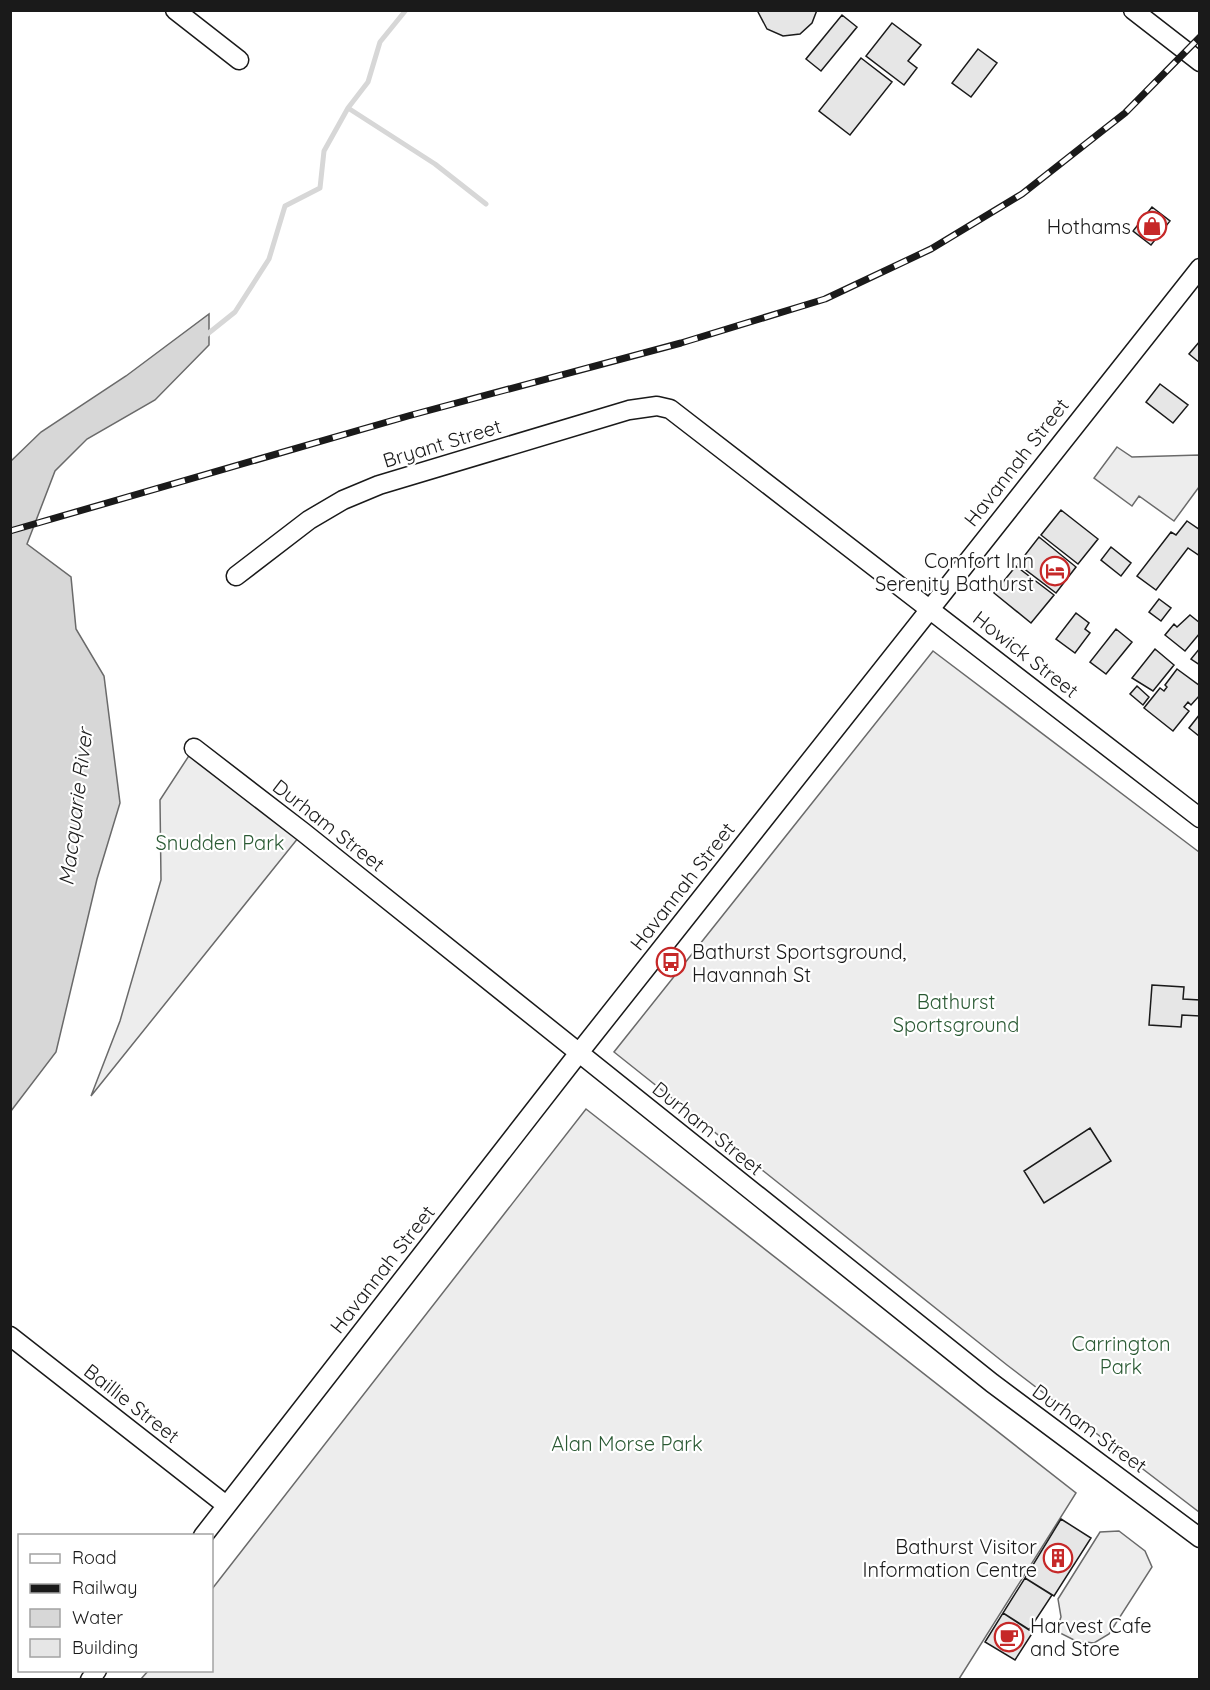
<svg xmlns="http://www.w3.org/2000/svg" width="1210" height="1690" font-family="Quicksand,sans-serif">
<style>
.built{fill:#ededed;stroke:#6a6a6a;stroke-width:1.5}
.water{fill:#d7d7d7;stroke:#6a6a6a;stroke-width:1.5}
.lines{fill:none;stroke-linecap:round;stroke-linejoin:round}
.stream{stroke:#d7d7d7;stroke-width:5}
.building{fill:#e6e6e6;stroke:#1a1a1a;stroke-width:1.5}
.minor-casing{stroke:#1a1a1a;stroke-width:21}
.minor{stroke:#fff;stroke-width:18}
.rail-casing{stroke:#1a1a1a;stroke-width:7}
.rail{stroke:#fff;stroke-width:4.5;stroke-dasharray:14;stroke-linecap:butt}
.labels{text-anchor:middle;dominant-baseline:central;stroke-width:4.5;stroke-linejoin:round;paint-order:stroke}
.poi-label{font-size:20px;fill:#1a1a1a;stroke:#fff;text-anchor:end}
.street-label{font-size:20px;fill:#1a1a1a;stroke:#fff}
.park-label{font-size:20px;fill:#2b5a34;stroke:#fff}
.water-label{font-size:21px;font-style:italic;fill:#1a1a1a;stroke:#fff}
</style>
<rect width="100%" height="100%" fill="#fff"/>
<path class="built" d="M1117 447 1132 457 1199 455V487L1174 521 1139 496 1132 506 1094 478Z
M933 651 1199 852V1512L1007 1365 614 1052Z
M194 748 303 832 91 1096 120 1021 161 880 160 800Z
M586 1109 1076 1493 959 1679H141L148 1671 212 1670V1589Z
M1119 1531 1145 1551 1152 1567 1109 1634 1094 1643 1076 1641 1056 1631 1061 1617 1058 1599 1100 1532Z"/>
<path class="water" d="M209 314V345L155 400 87 439 55 471 27 544 71 577 76 629 104 676 120 803 97 879 56 1052 11 1111V461L41 432 126 376Z"/>
<g class="lines">
<path class="stream" d="M348 108 435 164 486 204
M205 336 235 312 269 259 285 206 320 188 324 151 348 108 368 82 380 42 406 10"/>
</g>
<path class="building" d="M757 10H817L812 23 800 34 783 36 767 29Z
M842 15 857 27 821 71 806 59Z
M892 23 921 45 908 61 917 68 904 85 866 56Z
M978 49 997 63 971 97 952 83Z
M861 58 892 82 850 135 819 111Z
M1152 207 1170 221 1151 245 1133 231Z
M1200 341V363L1189 354Z
M1160 384 1188 405 1173 423 1146 402Z
M1061 510 1098 539 1078 564 1041 535Z
M1187 521 1200 530V556L1188 548 1156 590 1137 576 1171 532 1176 535Z
M1039 537 1076 567 1056 593 1018 564Z
M1111 547 1131 563 1121 576 1101 560Z
M1016 566 1054 595 1031 623 994 593Z
M1159 599 1171 608 1161 621 1149 612Z
M1076 613 1089 623 1085 629 1090 633 1075 653 1056 639Z
M1190 615 1200 623V633L1185 651 1165 635 1174 624 1177 627Z
M1116 629 1132 642 1106 674 1090 662Z
M1200 648V665L1191 659Z
M1155 649 1174 665 1153 691 1132 678Z
M1177 669 1200 686V695L1191 705 1188 702 1184 707 1189 711 1173 731 1144 708 1160 688 1164 691 1167 687 1165 685Z
M1137 686 1149 697 1143 705 1130 694Z
M1200 714V735L1199 736 1189 728Z
M1152 985 1184 987 1183 999 1200 1000V1016L1182 1015 1181 1027 1149 1025Z
M1090 1128 1111 1161 1044 1203 1024 1171Z
M1061 1519 1091 1538 1054 1596 1025 1578Z
M1025 1578 1052 1595 1029 1630 1003 1613Z
M1003 1613 1033 1632 1015 1660 985 1642Z"/>
<g class="lines">
<g class="minor-casing">
<path id="minor" d="M175 10 239 60
M1133 10 1200 62
M236 576 309 520 343 500 379 485 629 410 657 406 670 409 1200 818
M194 748 303 832 992 1383 1200 1538
M10 1336 226 1505
M203 1536 578 1054 1200 268
M90 1680 97 1670"/>
</g>
<use href="#minor" class="minor"/>
<g class="rail-casing">
<path id="rail" d="M10 531 408 416 681 343 825 299 931 249 1022 194 1125 113 1200 37"/>
</g>
<use href="#rail" class="rail"/>
</g>
<defs>
<g id="shop-ring" transform="scale(1.5)"><circle r="9.5" fill="#fff" stroke="#c62828" stroke-width="1.5"/><path d="M-5-2.5h2.3a2.7 3.5 0 0 1 5.4 0H5L5.5 6h-11ZM-1.5-2.5h3a1.5 2.3 0 0 0-3 0Z" fill="#c62828"/></g>
<g id="hotel-ring" transform="scale(1.5)"><circle r="9.5" fill="#fff" stroke="#c62828" stroke-width="1.5"/><path d="M-6-4.5h1.5V1H6V5H4.5V3h-9V5H-6ZM-4 0a1.8 1.8 0 1 1 3.6 0ZM.5 0V-2.5h3Q6-2.5 6 0Z" fill="#c62828"/></g>
<g id="bus-ring" transform="scale(1.5)"><circle r="9.5" fill="#fff" stroke="#c62828" stroke-width="1.5"/><path d="M-5-6H5V4H4V6H2V4H-2V6H-4V4H-5ZM-3.5-4V0h7V-4ZM-3.5 1.2v1.5H-2V1.2ZM2 1.2v1.5H3.5V1.2Z" fill="#c62828"/></g>
<g id="building-ring" transform="scale(1.5)"><circle r="9.5" fill="#fff" stroke="#c62828" stroke-width="1.5"/><path d="M-4-6H4V6H1V3H-1V6H-4ZM-2.5-4.3h1.7v1.8h-1.7ZM.8-4.3h1.7v1.8H.8ZM-2.5-1h1.7V.8h-1.7ZM.8-1h1.7V.8H.8Z" fill="#c62828"/></g>
<g id="cafe-ring" transform="scale(1.5)"><circle r="9.5" fill="#fff" stroke="#c62828" stroke-width="1.5"/><path d="M-5.5-4.5H6V0H3Q3 3.5 0 3.5H-2.5Q-5.5 3.5-5.5 0ZM3-3.2v2h1.7v-2ZM-6 4.5H4V6H-6Z" fill="#c62828"/></g>
</defs>
<g fill-rule="evenodd">
<use href="#shop-ring" x="1152" y="226"/>
<use href="#hotel-ring" x="1055" y="571"/>
<use href="#bus-ring" x="671" y="962"/>
<use href="#building-ring" x="1058" y="1558"/>
<use href="#cafe-ring" x="1009" y="1637"/>
</g>
<g class="labels">
<g class="poi-label">
<text x="1131" y="226">Hothams</text>
<text x="1034" y="560">Comfort Inn<tspan x="1034" dy="23">Serenity Bathurst</tspan></text>
<text x="692" y="951" text-anchor="start">Bathurst Sportsground,<tspan x="692" dy="23">Havannah St</tspan></text>
<text x="1037" y="1546">Bathurst Visitor<tspan x="1037" dy="23">Information Centre</tspan></text>
<text x="1030" y="1625" text-anchor="start">Harvest Cafe<tspan x="1030" dy="23">and Store</tspan></text>
</g>
<g class="street-label">
<text transform="translate(442 443) rotate(-17)">Bryant Street</text>
<text transform="translate(1016 462) rotate(-52)">Havannah Street</text>
<text transform="translate(1026 654) rotate(38)">Howick Street</text>
<text transform="translate(329 825) rotate(38)">Durham Street</text>
<text transform="translate(682 886) rotate(-52)">Havannah Street</text>
<text transform="translate(708 1128) rotate(39)">Durham Street</text>
<text transform="translate(382 1269) rotate(-52)">Havannah Street</text>
<text transform="translate(132 1403) rotate(38)">Baillie Street</text>
<text transform="translate(1090 1428) rotate(36)">Durham Street</text>
</g>
<g class="park-label">
<text x="220" y="842">Snudden Park</text>
<text x="956" y="1001">Bathurst<tspan x="956" dy="23">Sportsground</tspan></text>
<text x="1121" y="1343">Carrington<tspan x="1121" dy="23">Park</tspan></text>
<text x="627" y="1443">Alan Morse Park</text>
</g>
<g class="water-label">
<text transform="translate(75 807) rotate(-83)">Macquarie River</text>
</g>
</g>
<rect width="1210" height="1690" fill="none" stroke="#1a1a1a" stroke-width="24"/>
<rect x="18" y="1534" width="195" height="138" fill="#ffffff" stroke="#a3a3a3" stroke-width="1.5"/>
<rect x="30" y="1554" width="30" height="9" fill="#ffffff" stroke="#a3a3a3" stroke-width="1.5"/>
<text x="72" y="1564" font-size="18" fill="#1a1a1a">Road</text>
<rect x="30" y="1584" width="30" height="9" fill="#1a1a1a" stroke="#a3a3a3" stroke-width="1.5"/>
<text x="72" y="1594" font-size="18" fill="#1a1a1a">Railway</text>
<rect x="30" y="1609" width="30" height="18" fill="#d7d7d7" stroke="#a3a3a3" stroke-width="1.5"/>
<text x="72" y="1624" font-size="18" fill="#1a1a1a">Water</text>
<rect x="30" y="1639" width="30" height="18" fill="#e6e6e6" stroke="#a3a3a3" stroke-width="1.5"/>
<text x="72" y="1654" font-size="18" fill="#1a1a1a">Building</text>
</svg>
